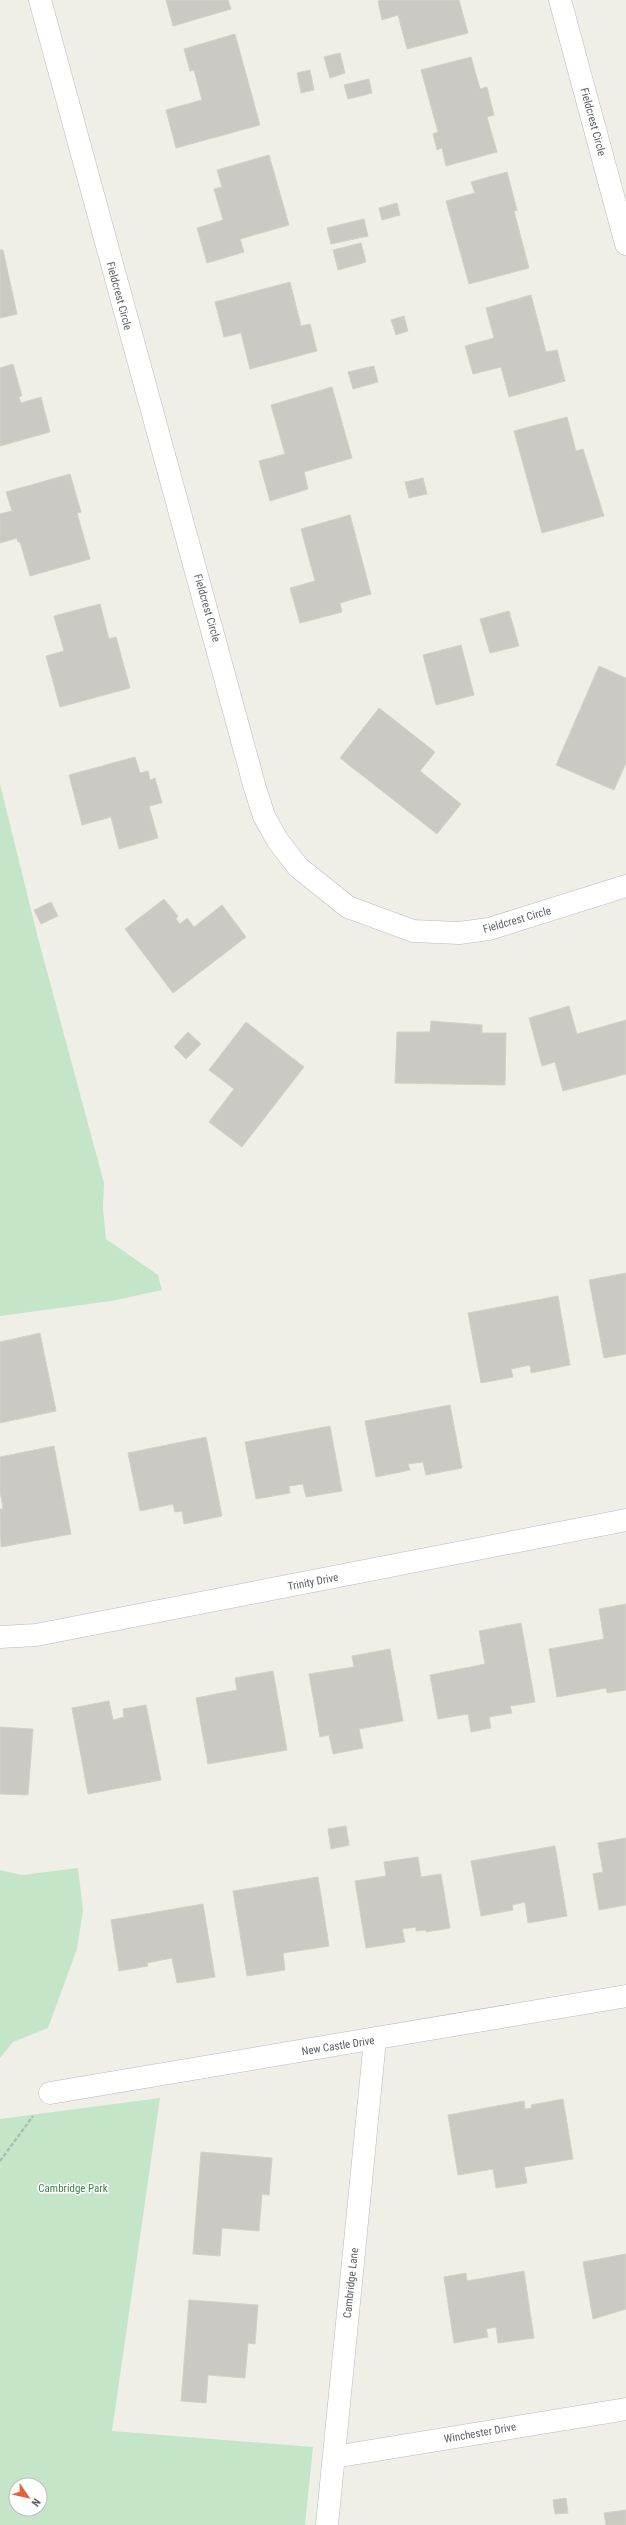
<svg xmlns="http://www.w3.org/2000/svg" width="626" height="2525" font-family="'Roboto Condensed',sans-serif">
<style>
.green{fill:#c5e5c9;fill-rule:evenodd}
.building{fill:#cbc9c4;stroke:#d4d1c5}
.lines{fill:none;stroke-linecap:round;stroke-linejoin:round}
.minor-casing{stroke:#b9babf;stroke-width:23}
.path{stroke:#9ec5af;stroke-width:2.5;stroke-dasharray:4 2;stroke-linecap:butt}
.minor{stroke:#fff;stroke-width:22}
.labels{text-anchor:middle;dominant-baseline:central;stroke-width:3;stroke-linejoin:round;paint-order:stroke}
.street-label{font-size:11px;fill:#5e6066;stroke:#fff}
.park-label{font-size:11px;fill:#3a8147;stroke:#fff}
</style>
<rect width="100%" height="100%" fill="#efefe7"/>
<path class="green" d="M0 784 38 938 104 1183 103 1209 106 1239 158 1275 162 1290 111 1301 0 1316Z
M78 1868 83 1910 77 1949 48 2028 13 2042 0 2058V1870L22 1875Z
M160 2098 112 2431 313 2447 305 2525H0V2119ZM16 2485H40V2509H16Z"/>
<path class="building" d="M166 0H228L231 9 173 26Z
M382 0H459L468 33 407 49 398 15 382 20 378 1Z
M235 34 260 125 176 148 166 110 202 100 194 70 190 71 184 49Z
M340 53 345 73 330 78 324 57Z
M471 57 480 89 487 87 494 115 487 117 497 152 446 166 442 148 437 150 433 134 438 132 421 70Z
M310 70 314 90 301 93 297 73Z
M369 79 372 93 348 99 344 85Z
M269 155 289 225 240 239 244 252 207 263 197 228 223 220 214 189 222 187 217 170Z
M507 172 517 210 514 211 529 268 469 284 446 201 475 193 471 182Z
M397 203 400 215 382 220 379 208Z
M364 219 368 236 331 244 327 228Z
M361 243 366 262 338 270 333 250Z
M0 250H3L17 314 0 318Z
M290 282 301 326 310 324 317 351 250 369 241 333 224 337 215 302Z
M531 295 546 352 557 350 565 381 509 397 501 367 473 374 465 346 494 338 486 308Z
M404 316 408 331 396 335 391 320Z
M13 364 22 396 19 397 21 403 41 397 50 432 0 446V368Z
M374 366 378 382 353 389 348 372Z
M332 387 352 458 304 472 308 489 270 501 259 461 285 454 271 405Z
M567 417 576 451 583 449 604 516 542 533 514 431Z
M70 474 81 512 77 513 90 559 30 576 20 542H18L17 538 0 543V514L12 511 6 492Z
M423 478 427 494 409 498 405 482Z
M350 515 371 594 340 603 342 612 300 623 290 588 315 581 301 529Z
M100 604 109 639 116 637 130 688 60 707 46 656 64 651 54 616Z
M509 611 519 646 490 653 480 619Z
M461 645 474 695 436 705 423 655Z
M599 666 626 678V763L614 790 556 765Z
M379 708 435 752 420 771 461 804 437 834 340 758Z
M135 757 140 773 148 771 150 780 155 778 162 803 149 806 158 838 119 849 111 817 82 825 69 775Z
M164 899 178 916 176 919 180 924 187 918 194 927 222 905 246 937 173 993 125 929Z
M51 902 58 916 41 924 34 910Z
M569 1006 577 1034 626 1020V1074L563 1091 555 1062 542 1066 529 1018Z
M431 1021 482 1025V1033H506L505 1085 395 1083 397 1032H430Z
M246 1022 304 1067 242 1147 209 1122 234 1089 209 1070Z
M188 1032 201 1044 186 1059 174 1047Z
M626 1273V1354L604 1358 589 1280Z
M558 1296 570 1365 531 1373 530 1365 511 1369 513 1377 481 1383 468 1313Z
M40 1333 56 1411 0 1423V1342Z
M450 1405 462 1468 426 1475 423 1462 408 1464 410 1470 376 1477 365 1421Z
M330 1426 342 1491 306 1497 303 1484 289 1486 290 1493 256 1499 245 1442Z
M206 1437 222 1516 184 1524 182 1511 175 1512 173 1504 140 1511 128 1453Z
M54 1446 71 1534 1 1547 0 1509H3L0 1491V1457Z
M626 1604V1690L607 1693 606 1688 557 1697 549 1649 604 1639 599 1609Z
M521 1623 535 1702 510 1706 512 1713 489 1717 491 1728 471 1732 468 1714 438 1719 430 1675 485 1664 479 1631Z
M390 1649 403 1721 359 1729 363 1748 333 1754 329 1735 320 1737 309 1674 354 1667 352 1656Z
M273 1671 287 1750 208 1764 196 1698 237 1690 235 1678Z
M109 1701 113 1720 124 1717 123 1709 146 1705 161 1780 88 1794 72 1708Z
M0 1727 33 1729 28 1795 0 1794Z
M346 1826 349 1845 331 1849 328 1829Z
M626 1838V1905L599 1910 593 1874 603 1872 598 1843Z
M555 1846 567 1916 528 1923 525 1902 512 1905 513 1910 481 1916 471 1861Z
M418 1857 421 1877 441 1874 450 1928 426 1932V1930L416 1931V1927L402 1929 405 1942 366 1948 355 1881 386 1876 384 1862Z
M318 1877 329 1946 283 1953 285 1970 247 1976 233 1891Z
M203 1904 215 1977 177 1983 172 1958 147 1963 148 1966 119 1971 111 1920Z
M563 2099 573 2159 524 2167 527 2183 496 2188 493 2169 458 2175 448 2115 524 2101 525 2109 532 2108 531 2105Z
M201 2152 272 2158 269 2195 262 2194 259 2231 222 2228 220 2256 193 2254Z
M626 2254V2309L593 2319 583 2262Z
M524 2271 534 2338 498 2343 496 2327 486 2329 488 2337 454 2343 444 2277 466 2273 467 2281Z
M189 2300 258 2305 255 2344 248 2343 245 2378 208 2375 206 2403 181 2401Z
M566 2498 568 2513 555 2514 553 2500Z
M626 2510V2525H606L604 2513Z"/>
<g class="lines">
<g class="minor-casing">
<path id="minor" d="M40 0 255 788 264 816 278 841 298 867 348 907 413 931 459 933 489 929 626 886
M560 0 626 244
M0 1637 36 1635 626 1520
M50 2093 626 1996
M334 2457 626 2409
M327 2525 375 2040"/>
</g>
<path class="path" d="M0 2161 33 2116"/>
<use href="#minor" class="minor"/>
</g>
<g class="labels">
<g class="street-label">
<text transform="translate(593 122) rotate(75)">Fieldcrest Circle</text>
<text transform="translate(119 296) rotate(75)">Fieldcrest Circle</text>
<text transform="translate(207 608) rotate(74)">Fieldcrest Circle</text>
<text transform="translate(517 920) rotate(-16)">Fieldcrest Circle</text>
<text transform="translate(313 1582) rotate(-11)">Trinity Drive</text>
<text transform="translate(338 2046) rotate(-9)">New Castle Drive</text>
<text transform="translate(351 2283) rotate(-84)">Cambridge Lane</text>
<text transform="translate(480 2433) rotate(-10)">Winchester Drive</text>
</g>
<g class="park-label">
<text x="73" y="2188">Cambridge Park</text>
</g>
</g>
<g transform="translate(28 2497) rotate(124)"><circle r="19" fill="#ffffff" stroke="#bfbfc2"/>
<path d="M0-3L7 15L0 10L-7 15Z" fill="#e0613c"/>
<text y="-6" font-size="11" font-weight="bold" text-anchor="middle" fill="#5e6066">N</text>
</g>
</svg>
